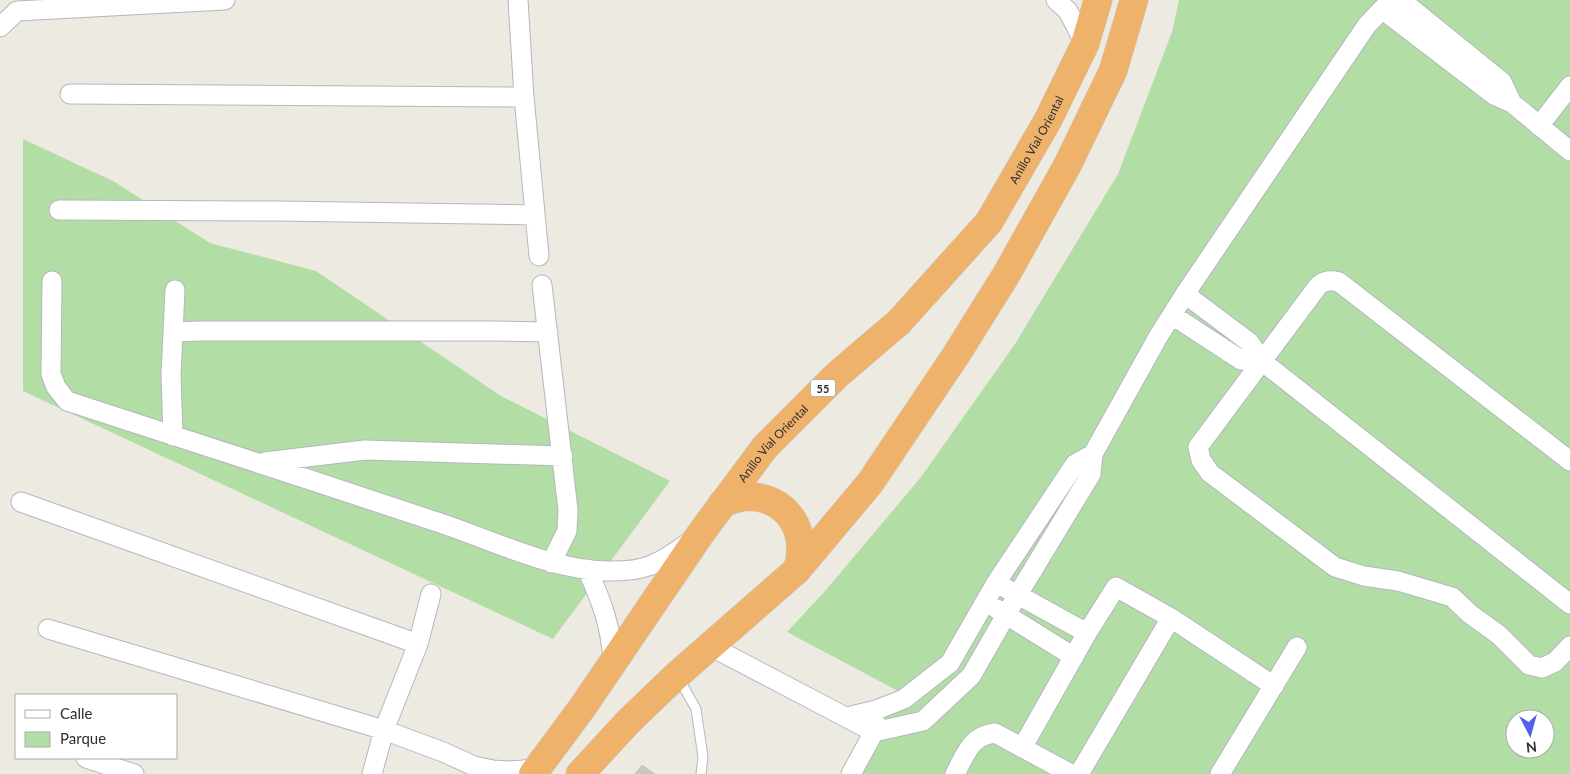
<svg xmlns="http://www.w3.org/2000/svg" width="1570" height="774" font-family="Lato,sans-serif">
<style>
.green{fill:#b2dea5;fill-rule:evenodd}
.building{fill:#cac8c0;stroke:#c9c6bb}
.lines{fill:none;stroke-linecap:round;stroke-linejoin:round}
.lane-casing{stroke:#b5b6c0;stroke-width:11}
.street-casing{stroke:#b5b6c0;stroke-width:21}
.highway-casing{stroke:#c9c9c9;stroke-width:29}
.lane{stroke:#fff;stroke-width:9}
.street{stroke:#fff;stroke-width:19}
.highway{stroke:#efb26b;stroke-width:28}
.labels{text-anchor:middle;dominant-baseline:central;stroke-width:4.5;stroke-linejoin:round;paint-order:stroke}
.shield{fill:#fff;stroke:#6d6d6d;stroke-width:1}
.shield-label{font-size:11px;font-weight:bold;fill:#2e2e2e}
.street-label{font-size:12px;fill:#2e2e2e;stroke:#fff}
</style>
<rect width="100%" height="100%" fill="#edeae2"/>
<path class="green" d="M1179 0H1570V774H853L896 690 787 632 826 590 921 477 1015 344 1118 174 1172 32ZM1515 719H1545V749H1515Z
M23 139 113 181 210 243 316 271 501 396 670 481 553 639 23 391Z"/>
<path class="building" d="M642 765 655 774H635Z"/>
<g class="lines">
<g class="lane-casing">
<path id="lane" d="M678 677 696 709 703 757 701 774"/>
</g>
<g class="street-casing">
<path id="street" d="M518 0 524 97 539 256
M1056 0 1068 11 1085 44
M1401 0 1502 82 1512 103
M1383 10 1494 95 1512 103 1570 151
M0 27 17 11 225 0
M70 94 524 97
M1539 126 1570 86
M59 210 279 211 535 215
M52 281 51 374 56 387 67 401C190 441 312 480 434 521 488 538 552 571 608 571 645 572 659 564 688 543
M542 285 568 510 567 531 551 563
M1185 294 1249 342 1263 362 1570 604
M1172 315 1241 360 1263 362
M174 332 201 331H493L548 332
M173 436 171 375 175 290
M1570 461 1339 282C1330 280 1325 280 1318 286L1198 447 1201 460 1210 473 1335 567 1364 576 1398 581 1452 597 1470 614 1499 635 1529 665 1542 668 1555 662 1570 646
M265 462 365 450 563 456
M21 502 418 644
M587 569C602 602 611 626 613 662
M1007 589 1087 633
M997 609 1074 657
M48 629 384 730 443 752 474 766 493 770 508 771 524 770 540 766
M710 646 874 732 923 721 971 676 1017 596 1091 474 1093 454 1158 337 1185 294 1367 25 1391 0
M847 717 876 710 904 699 950 663 996 583 1075 464 1093 454
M1022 748 1087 633 1116 587 1171 618 1274 686
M86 758 134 774
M372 774 384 730 418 644 431 594
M851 774 874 732 875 721
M955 774C966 754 970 736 995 733L1071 774
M1079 774 1171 618
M1220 774 1297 647"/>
</g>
<g class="highway-casing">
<g id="highway">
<path d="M722 504C769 480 814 520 797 570"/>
<path id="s1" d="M533 774 582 708 701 533 765 447 837 375 899 322 989 222 1048 120 1085 44 1098 0"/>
<path d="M580 774 629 721 677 675 797 570 870 483 956 355 1006 275 1067 166 1113 71 1134 0"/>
</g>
</g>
<use href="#lane" class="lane"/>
<use href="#street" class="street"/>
<use href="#highway" class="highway"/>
</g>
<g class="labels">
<rect class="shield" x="810.5" y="379.5" width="25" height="17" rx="4"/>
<g class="shield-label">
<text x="823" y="388">55</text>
</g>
<g class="street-label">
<text stroke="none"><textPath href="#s1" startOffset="814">Anillo Vial Oriental</textPath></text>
<text stroke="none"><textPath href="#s1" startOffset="409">Anillo Vial Oriental</textPath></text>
</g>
</g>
<rect x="15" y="694" width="162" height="65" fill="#ffffff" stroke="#ababab"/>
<rect x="25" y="710" width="25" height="8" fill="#ffffff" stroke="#ababab"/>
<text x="60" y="719" font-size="15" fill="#2e2e2e">Calle</text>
<rect x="25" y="732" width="25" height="15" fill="#b2dea5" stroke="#ababab"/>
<text x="60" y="744" font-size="15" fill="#2e2e2e">Parque</text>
<g transform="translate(1530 734) rotate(174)"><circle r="24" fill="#ffffff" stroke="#ababab"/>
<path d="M0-4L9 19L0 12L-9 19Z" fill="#5360e9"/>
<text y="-8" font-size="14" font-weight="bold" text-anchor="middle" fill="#2e2e2e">N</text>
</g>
</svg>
